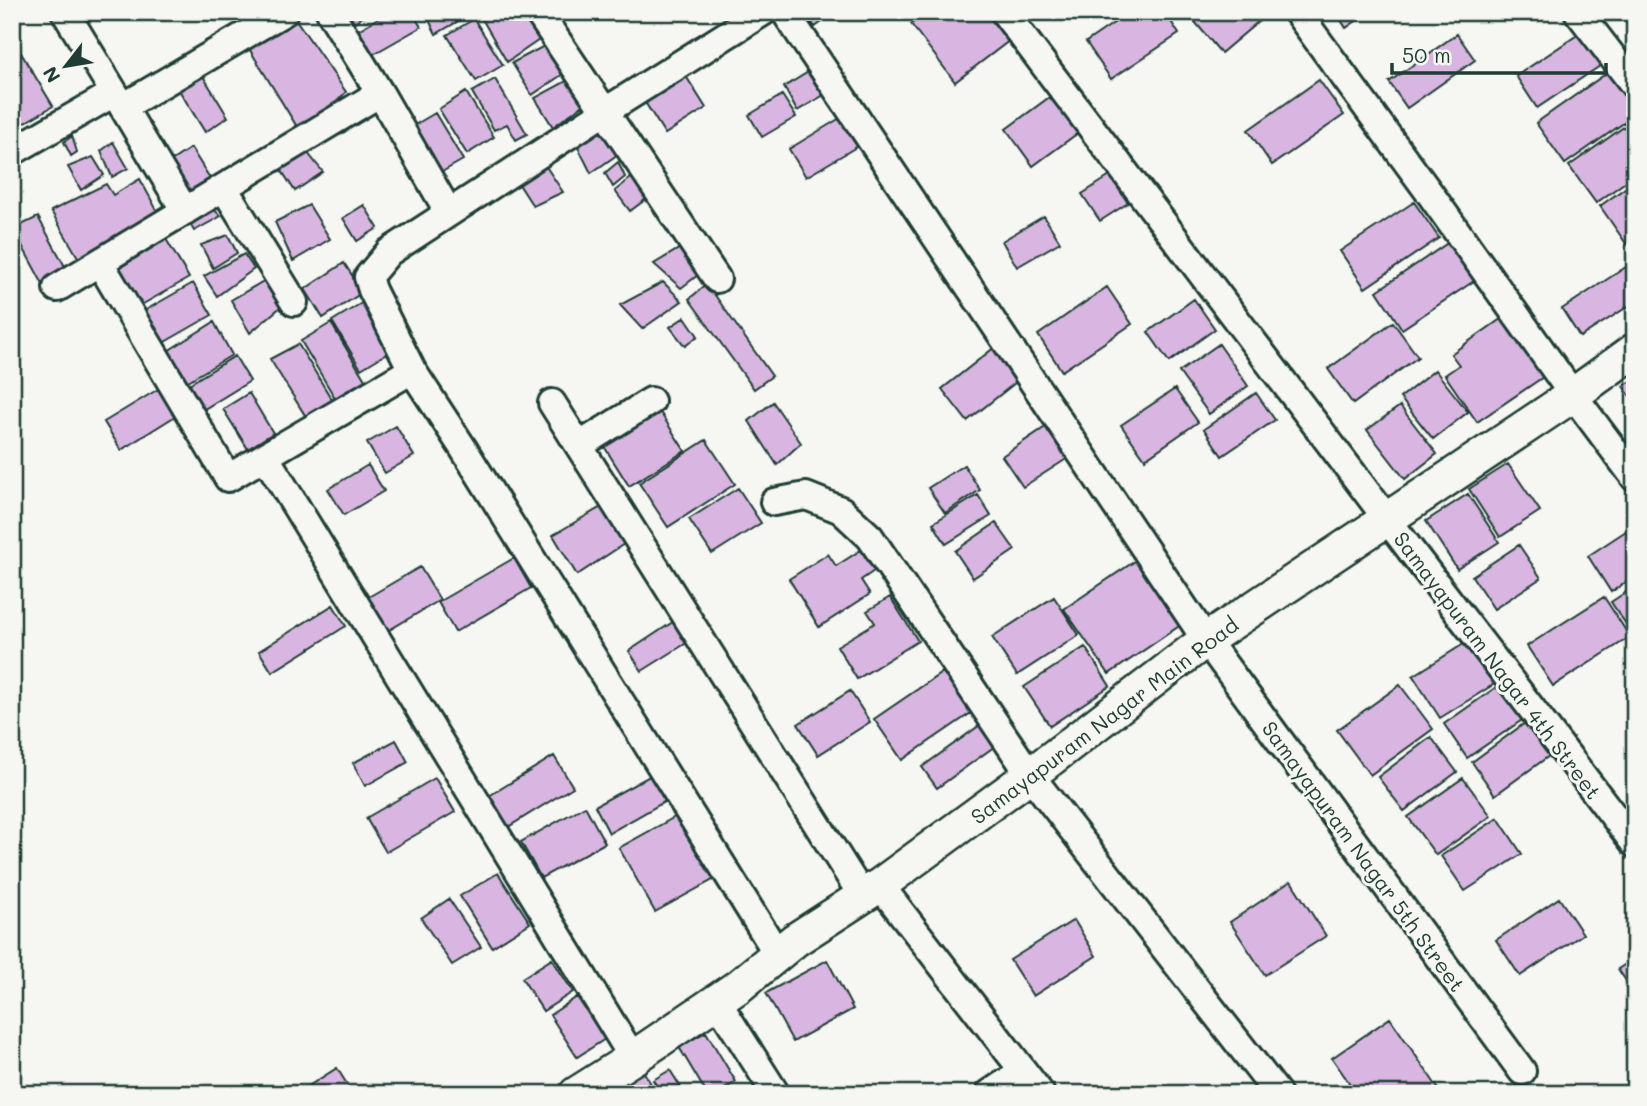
<svg xmlns="http://www.w3.org/2000/svg" width="1647" height="1106" font-family="Mali,sans-serif">
<style>
.building{fill:#d9b6e1;stroke:#1f3d34;stroke-width:2}
.lines{fill:none;stroke-linecap:round;stroke-linejoin:round}
.minor-casing{stroke:#1f3d34;stroke-width:32}
.tertiary-casing{stroke:#1f3d34;stroke-width:38}
.minor{stroke:#f6f6f2;stroke-width:26}
.tertiary{stroke:#f6f6f2;stroke-width:33}
.labels{text-anchor:middle;dominant-baseline:central;stroke-width:6;stroke-linejoin:round;paint-order:stroke}
.street-label{font-size:21px;fill:#1f3d34;stroke:#f6f6f2}
</style>
<rect width="100%" height="100%" fill="#f6f6f2"/>
<filter id="ink" filterUnits="userSpaceOnUse"><feTurbulence type="fractalNoise" baseFrequency=".0143" numOctaves="2"/><feDisplacementMap in="SourceGraphic" scale="14" xChannelSelector="R" yChannelSelector="G"/><feConvolveMatrix kernelMatrix="1 2 1 2 8 2 1 2 1" color-interpolation-filters="sRGB"/></filter>
<g filter="url(#ink)">
<path class="building" d="M339 12H371L347 26Z
M388 12H412L421 27 370 56 355 32Z
M425 12H474L436 34Z
M478 12H525L542 38 507 62Z
M805 12H836L815 27Z
M926 12H995L1014 37 955 82 911 24Z
M1130 12H1165L1179 34 1111 79 1086 42Z
M1194 12H1262L1265 16 1221 53 1190 16Z
M1336 12H1369L1346 28Z
M292 14 346 92 327 112 299 130 245 42Z
M474 19 503 65 476 81 447 35Z
M1582 32 1603 64 1537 108 1516 76Z
M1457 34 1475 60 1407 108 1389 82Z
M548 44 566 72 532 95 512 63Z
M18 48 53 106 12 130V52Z
M1614 68 1635 98V115L1565 164 1536 123Z
M810 71 824 95 797 111 784 87Z
M684 73 706 108 665 134 643 99Z
M203 76 228 117 205 132 179 90Z
M572 78 588 101 553 127 535 98Z
M495 79 527 134 516 140 507 124 494 130 472 92Z
M1319 80 1344 115 1272 165 1248 130Z
M466 92 494 137 467 154 439 109Z
M1055 93 1082 130 1033 166 1006 129Z
M782 95 796 117 762 137 749 115Z
M435 113 463 160 440 173 413 126Z
M845 115 863 143 806 177 789 149Z
M1635 119V175L1596 203 1569 166Z
M604 120 624 150 591 173 575 141Z
M72 136 77 152 71 156 64 142Z
M113 142 128 168 112 177 101 151Z
M303 147 323 172 295 191 276 162Z
M191 148 211 180 191 192 171 161Z
M93 157 104 175 81 190 68 167Z
M541 159 563 192 533 206 515 178Z
M618 162 625 177 613 187 605 173Z
M638 172 653 194 630 211 615 191Z
M1110 176 1128 203 1100 221 1082 194Z
M140 179 159 214 79 259 51 211 106 184 113 195Z
M1635 181V240L1627 245 1600 206Z
M1414 202 1439 238 1365 288 1340 251Z
M208 204 221 216 194 231 186 217Z
M309 205 330 239 293 261 275 222Z
M364 205 378 228 357 241 343 218Z
M1044 216 1060 242 1017 267 1002 241Z
M38 217 67 270 45 288 13 229Z
M228 235 237 253 213 268 201 245Z
M1455 238 1480 277 1402 329 1377 291Z
M166 239 189 278 136 308 113 272Z
M687 244 702 272 681 288 654 264Z
M244 254 254 269 217 296 204 276Z
M1635 261V302L1580 337 1562 309Z
M344 263 363 292 323 318 305 289Z
M267 279 283 305 250 333 231 300Z
M663 282 682 301 642 329 620 305Z
M193 283 212 315 156 347 137 315Z
M707 284 772 376 754 389 689 299Z
M1107 287 1132 324 1062 371 1038 335Z
M1194 299 1215 329 1169 362 1148 332Z
M365 301 394 349 361 369 332 321Z
M1508 314 1549 373 1477 422 1445 375 1459 365 1451 354Z
M685 317 698 336 685 346 670 327Z
M214 322 232 355 183 384 163 354Z
M1393 322 1418 357 1353 404 1328 369Z
M331 323 365 380 335 398 301 341Z
M1000 343 1025 375 967 421 942 389Z
M298 344 334 403 308 420 270 359Z
M1219 344 1248 386 1209 414 1179 372Z
M235 356 250 381 196 414 181 389Z
M1435 370 1468 412 1433 439 1400 398Z
M1635 379V403L1623 386Z
M160 388 177 415 121 450 104 422Z
M1175 389 1198 422 1145 459 1121 425Z
M249 393 273 433 248 449 223 409Z
M1256 393 1275 420 1222 456 1204 429Z
M773 402 801 443 777 465 749 421Z
M1400 406 1437 454 1405 479 1367 430Z
M658 409 685 451 629 486 602 443Z
M396 426 414 456 385 473 367 443Z
M1047 426 1068 458 1023 487 1002 456Z
M706 440 735 484 668 527 639 483Z
M1508 464 1540 511 1500 537 1469 489Z
M368 465 384 491 344 515 328 489Z
M964 465 980 490 945 513 928 488Z
M738 488 761 523 712 554 689 519Z
M1468 494 1499 542 1457 569 1426 521Z
M978 495 991 516 946 544 933 523Z
M610 502 630 540 577 575 553 535Z
M996 523 1015 550 973 578 955 551Z
M1635 525V576L1611 592 1588 556Z
M1519 545 1541 578 1494 609 1472 576Z
M861 550 874 571 861 580 870 594 819 627 789 579 828 554 836 566Z
M1144 555 1188 620 1109 674 1064 609Z
M514 558 531 588 455 632 438 602Z
M420 567 440 600 384 633 365 599Z
M1635 586V635L1634 636 1611 602Z
M890 597 918 641 857 679 837 646 875 623 867 611Z
M1054 597 1079 635 1017 675 992 637Z
M1604 597 1630 637 1553 686 1527 646Z
M333 605 346 626 272 672 259 651Z
M682 616 693 639 642 671 629 651Z
M1470 640 1496 683 1440 718 1413 676Z
M1085 647 1110 686 1050 726 1024 687Z
M943 672 971 713 902 760 874 719Z
M1400 685 1433 729 1370 775 1337 730Z
M1498 686 1522 720 1467 758 1444 724Z
M850 691 870 722 818 755 798 724Z
M987 720 1002 741 937 788 922 767Z
M1525 723 1549 756 1495 795 1472 762Z
M1431 737 1457 772 1404 811 1378 777Z
M396 740 408 762 365 786 353 763Z
M554 756 573 787 508 827 489 796Z
M655 773 669 799 609 833 595 806Z
M435 778 455 812 386 852 366 818Z
M1463 778 1491 816 1436 855 1408 817Z
M585 806 605 843 541 878 521 842Z
M682 813 718 877 655 912 619 848Z
M1498 818 1522 854 1465 891 1441 856Z
M498 873 530 923 492 947 460 896Z
M1291 881 1326 936 1265 975 1230 922Z
M1559 898 1583 934 1520 976 1496 940Z
M449 899 481 947 452 965 421 918Z
M1074 920 1096 956 1033 996 1010 960Z
M1635 958V994L1618 969Z
M552 959 573 992 543 1011 522 978Z
M827 960 853 1009 793 1042 766 993Z
M577 997 605 1039 577 1057 550 1015Z
M1390 1018 1442 1094H1357L1332 1058Z
M706 1032 736 1082 716 1094H707L679 1047Z
M337 1068 353 1094H296Z
M642 1069 657 1094H616L612 1087Z
M670 1070 685 1094H662L653 1080Z"/>
<g class="lines">
<g class="minor-casing">
<path id="minor" d="M65 12 123 107 185 211
M330 12 380 93 449 213
M538 12 717 279
M763 12 604 112 389 252 368 277 372 290 412 370 463 448 778 955
M785 12 1206 640 1522 1071
M1004 12 1415 556 1635 844
M1297 12 1431 195 1573 395 1635 478
M1578 12 1635 86
M123 107 284 12
M12 152 114 93
M224 188 294 302
M100 263 228 478 412 370
M57 288 380 93
M552 403 863 897
M580 445 651 401
M265 456 633 1058
M774 502 806 496 841 510 870 537 1030 775 1278 1094
M880 885 1041 1094
M717 1001 776 1094
M989 1094 1023 1071"/>
</g>
<g class="tertiary-casing">
<path id="tertiary" d="M576 1094 633 1058 739 986 795 940 880 885 1030 775 1206 640 1573 395 1635 350"/>
</g>
<use href="#minor" class="minor"/>
<use href="#tertiary" class="tertiary"/>
</g>
</g>
<g class="labels">
<g class="street-label">
<text transform="translate(1498 665) rotate(53)">Samayapuram Nagar 4th Street</text>
<text transform="translate(1104 720) rotate(-37)">Samayapuram Nagar Main Road</text>
<text transform="translate(1364 856) rotate(54)">Samayapuram Nagar 5th Street</text>
</g>
</g>
<rect width="1647" height="1106" fill="none" stroke="#f6f6f2" stroke-width="42"/>
<rect x="21" y="21" width="1605" height="1064" fill="none" stroke="#1f3d34" stroke-width="2.5" filter="url(#ink)"/>
<g transform="translate(66 66) rotate(239)" stroke="#f6f6f2" stroke-width="5" paint-order="stroke">
<path d="M0-5L12 26L0 18L-12 26Z" fill="#1f3d34"/>
<text y="-10" font-size="19" font-weight="bold" text-anchor="middle" fill="#1f3d34">N</text>
</g>
<path d="M1392 63v10h214v-10" fill="none" stroke="#1f3d34" stroke-width="3.5"/>
<text x="1402" y="63" font-size="21" fill="#1f3d34" stroke="#f6f6f2" stroke-width="5" paint-order="stroke">50 m</text>
</svg>
